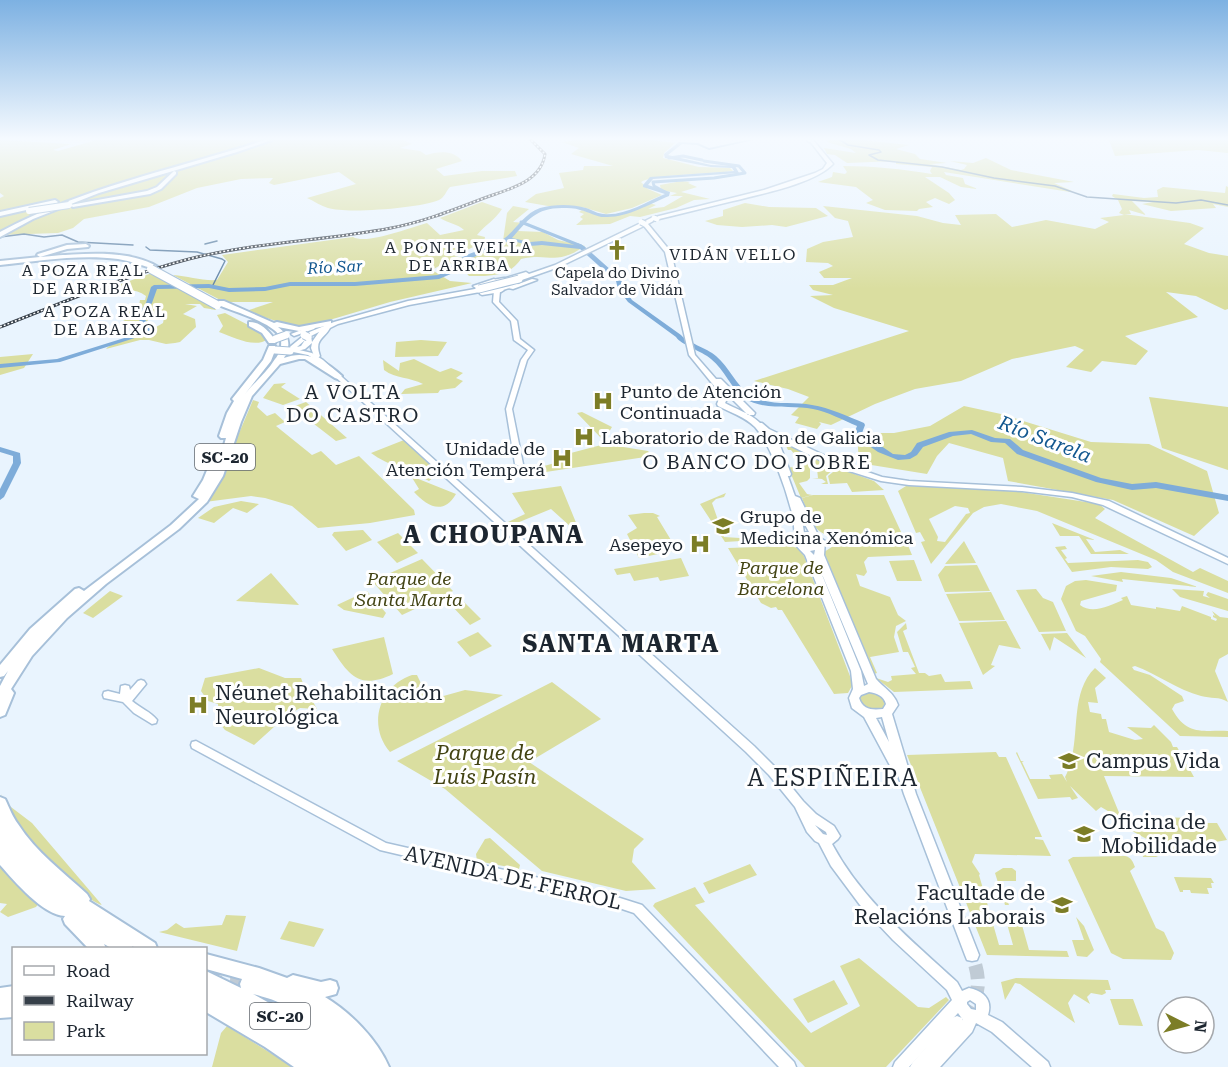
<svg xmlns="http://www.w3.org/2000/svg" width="1228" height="1067" font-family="'Roboto Serif',serif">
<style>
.green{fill:#dadea0;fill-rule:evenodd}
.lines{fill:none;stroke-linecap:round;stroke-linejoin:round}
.stream{stroke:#6184a6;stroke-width:1.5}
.canal-far1{stroke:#7eacd9;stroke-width:3}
.canal{stroke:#7eacd9;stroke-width:4}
.river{fill:#7eacd9;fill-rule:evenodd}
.primary-tunnel{stroke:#c0cbd5;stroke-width:14;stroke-dasharray:14 7;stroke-linecap:butt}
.highway-tunnel{stroke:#c0cbd5;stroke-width:16;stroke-dasharray:16 8;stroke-linecap:butt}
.secondary-casing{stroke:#a7c0d9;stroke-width:3}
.primary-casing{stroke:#a7c0d9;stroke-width:3}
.highway-casing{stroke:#a7c0d9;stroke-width:4}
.secondary{fill:#fff;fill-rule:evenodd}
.primary{fill:#fff;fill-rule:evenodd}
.highway{fill:#fff;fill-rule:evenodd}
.rail-casing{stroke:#363f49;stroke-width:3}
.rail{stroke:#fff;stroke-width:1.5;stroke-dasharray:2;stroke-linecap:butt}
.primary-bridge-far1-casing{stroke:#a7c0d9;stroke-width:7;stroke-linecap:butt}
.primary-bridge-casing{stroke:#a7c0d9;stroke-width:9;stroke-linecap:butt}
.highway-bridge-far1-casing{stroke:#a7c0d9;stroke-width:8;stroke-linecap:butt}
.highway-bridge-casing{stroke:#a7c0d9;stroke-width:10;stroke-linecap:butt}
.primary-bridge-far1{stroke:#fff;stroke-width:5}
.primary-bridge{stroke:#fff;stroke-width:7}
.highway-bridge-far1{stroke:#fff;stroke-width:6}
.highway-bridge{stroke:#fff;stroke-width:8}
.labels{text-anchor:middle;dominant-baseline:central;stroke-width:6;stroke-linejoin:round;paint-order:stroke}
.far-poi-label{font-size:15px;fill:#1d2630;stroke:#fff}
.far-neighbourhood-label{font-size:16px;letter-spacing:1.5px;fill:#1d2630;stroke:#fff}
.far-water-label{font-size:16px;font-style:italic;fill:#135890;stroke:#fff}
.shield{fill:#fff;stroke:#61676e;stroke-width:1.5}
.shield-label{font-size:16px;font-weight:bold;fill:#1d2630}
.poi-label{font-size:18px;fill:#1d2630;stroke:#fff;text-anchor:start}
.park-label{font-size:18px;font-style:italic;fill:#424313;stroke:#fff}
.neighbourhood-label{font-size:20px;letter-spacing:1.5px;fill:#1d2630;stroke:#fff}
.water-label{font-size:20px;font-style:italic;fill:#135890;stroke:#fff}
.near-poi-label{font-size:21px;fill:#1d2630;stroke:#fff;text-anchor:start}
.near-park-label{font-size:21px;font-style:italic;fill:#424313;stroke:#fff}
.near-street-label{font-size:21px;fill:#1d2630;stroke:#fff}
.district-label{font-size:24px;font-weight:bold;letter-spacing:1.5px;fill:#1d2630;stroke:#fff}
.near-neighbourhood-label{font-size:24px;letter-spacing:1.5px;fill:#1d2630;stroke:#fff}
</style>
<rect width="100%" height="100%" fill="#e9f4fe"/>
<path class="green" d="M0 140 71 144 53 150 58 151 96 140H403L412 144 400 148 420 151 426 155C439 151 454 150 462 161L436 169 444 176 482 171H515L517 176 450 187C446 191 445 197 439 200 422 208 346 214 328 208 321 206 314 201 307 198L356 184 339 172 274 185 269 183 273 178 241 179 197 188 149 207 84 219 73 228 58 233 0 235V198L4 196 0 193Z
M651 140 675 143 664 153 663 158 699 167 730 168 733 171C712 174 654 174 641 182L648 189 662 195 632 208 606 214 582 207 548 206 525 202 536 194 564 188 559 173 583 170 584 166H613L571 154 579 148 562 142 577 140Z
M829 140H862L909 145 896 149 915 154 920 159 947 163 930 164 961 170 964 169 967 165 950 161 973 163 986 158 1011 170 1074 182 1054 183 1072 191 1070 192 944 172 946 175 963 178 965 184 978 189 961 187 940 177H925L949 193 955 200 949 204 935 198 926 202 933 207 919 209 917 211 885 210 866 203 873 200 856 187 818 182 832 177 833 172 845 174 847 172 843 166C873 166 902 169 932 174L930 171 932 167 896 164V161L847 163 835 155 827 154 824 148 856 153 851 149 827 142Z
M1109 140H1228V153L1198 150 1115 156Z
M682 181 690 182 688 183 697 187 681 192 710 199 694 200 676 208 640 217 630 216 610 224 576 225 583 219 580 217 584 214 579 212 582 210C611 220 623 213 649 203L656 205 648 209 664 207 683 196H670L677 193 661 190 660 185Z
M1226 186 1228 187V207L1213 204 1216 208 1171 211 1142 204 1153 202 1132 201 1146 215 1129 210 1131 214H1124L1190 223 1204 228 1184 244 1209 253 1228 256V309L1225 310 1196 296 1166 292 1198 317 1125 336 1148 351 1136 365 1102 361 1091 372 1066 367 1084 350 1075 346 1012 359 961 381 915 389 875 404 831 425 819 422 821 424 817 429 795 423 799 417 791 415 809 397 788 389 754 381 909 331 834 308 810 296 833 295 813 290 809 285H833L852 278H824L819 272 833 266 828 263 806 262 807 249 823 242 853 237 848 221 835 218 823 206 917 216 943 223 961 225 955 215 996 214 1012 227 1046 220 1095 229 1109 222 1100 218 1124 215 1119 213 1122 209 1118 200 1112 196 1113 194 1144 198 1158 197 1157 190 1163 187 1225 193Z
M482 202 502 209C495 220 485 225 477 235L485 237 484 242 454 256 464 258 503 241 507 213 513 206 529 209 513 222 525 223 518 231 543 232 558 240 585 246C554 267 550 252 521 259 509 277 490 276 469 276L460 266 446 262 432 270 450 281 472 283 390 302 306 327H294L246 311 273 302H224L173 275C188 276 202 281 217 280L228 262 222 255 353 237C367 245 411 227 427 223L440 235 464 230C458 224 448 223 440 218Z
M745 203 769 207 816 208 828 216 786 227 772 225 742 227 717 225 705 221 723 216V210Z
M152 273 217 310 204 308 200 304H185L197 306 183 314 195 319 196 327 180 342 175 343 166 344 149 340H140L106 349C113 340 149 333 163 323L164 318 150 315 147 322 139 326 125 328 127 322 123 320 129 316 127 308 139 306 140 300H145L146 296C131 285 115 293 100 296L101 291Z
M225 313 264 333 268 339C255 349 233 337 219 332L223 326 217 315Z
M421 340 447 342 438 356 395 357 396 342Z
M33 354 24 368 0 375V357Z
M414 359 440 372 451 368 463 373 456 378 463 381 455 388 440 390 438 393 401 394 405 389 423 384C410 377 396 379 384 370L383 360 399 371 400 363Z
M286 383 281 387 300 399 283 405 263 398 274 384Z
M1149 397 1228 407V470L1162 448Z
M253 400 259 402 257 407 267 416 275 413 285 422 276 426 312 455 321 451 336 465 359 456 414 510 415 515 370 523 318 528 292 506 265 498 251 496 205 502 218 483Z
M306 402 347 438 336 441 292 407Z
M964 406 1001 414 1091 442 1149 444 1207 471 1219 513 1194 536 1113 500 1008 481 1003 458 949 443 937 456 927 474 859 463 857 433H894L930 426Z
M582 412 612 427 606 437 602 439 577 413Z
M404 440 439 473 429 481C410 470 388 466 371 453Z
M780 441H784L836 467 826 476 828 484H821L826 482 822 479 812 478H818L817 469 810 468V478L807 481 799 483 807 494 812 495 801 498 788 467 800 468 802 464 791 450H788L786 446H781Z
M605 444 648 451 652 456 539 473 537 468 569 459 567 454Z
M838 468 874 481 884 490 852 492 847 483 830 484 828 476Z
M411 476 456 494C443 516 427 506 414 492L419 489Z
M561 486 577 525 571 527 551 509 512 525 508 522 525 514 512 493Z
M906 486 1002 489 1099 504 1105 509 1095 518 1193 572 1200 568 1228 581V593L1173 572 1156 560 1037 511 1001 504 984 507 973 513 931 564 921 542 925 541 920 532 916 533 898 491ZM955 506 968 508 970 513 966 514 945 542 937 541 938 537 929 519Z
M726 493 724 497 716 499 712 503 724 537 740 538 741 541 725 542 700 504Z
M813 495H884L902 534 830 536C811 531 809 515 802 498Z
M241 501 259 504 247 513 233 508 214 523 198 518 214 507Z
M644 513H653L660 516 657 517 677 550 639 558 627 534 637 528 628 515Z
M1052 523 1095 540 1086 539 1095 552 1120 550 1129 554H1091L1079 536H1060Z
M363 530 372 540 346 551 332 535 334 532Z
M398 533 418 553 397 563 377 542Z
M964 541 976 563 945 564Z
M907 543 912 555 868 557 864 562 867 572 864 576 856 574 860 586 890 597 898 615 906 621 896 626 894 637 899 652 870 657 877 673 874 674 824 552 835 545Z
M789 546 798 548 804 556 853 684 848 693 834 694 782 610H778L776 607 771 608 761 603 728 548Z
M1065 546 1067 549 1061 550 1067 558 1065 559 1068 563 1138 560 1148 562 1152 567 1148 569 1111 567 1072 572 1055 547Z
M681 558 689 576 660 581 658 577 634 581 630 573 617 575 614 569Z
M422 559 453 591 402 615 372 581Z
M914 560 922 581H897L889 561Z
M977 565 990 591 945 592 938 575 945 566Z
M1121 572 1171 578 1198 587 1122 579 1123 582 1091 576Z
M271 573 299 605 236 601Z
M1086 580 1117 585 1116 591 1081 601 1080 605C1093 615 1110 605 1123 600L1121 598 1127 596 1131 605 1156 609V607L1180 611 1182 606 1211 617V619L1216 621 1217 619 1213 617V615L1215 616 1212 611 1220 617 1228 618V654L1219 659 1215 671 1228 702C1219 696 1211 699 1201 696 1178 690 1157 674 1135 666L1132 667 1134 670 1150 675 1182 696 1184 701 1175 704 1172 709C1187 736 1201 730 1228 731V737L1180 736 1100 662 1101 659 1085 636 1076 631 1061 599 1066 586 1075 581Z
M1036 589 1043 598 1053 602 1066 631 1039 632 1016 590Z
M1172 589 1204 591 1203 596 1210 598 1206 595 1208 592 1228 599V611L1180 597Z
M110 591 123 596 93 618 83 613Z
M367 591 386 613 383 618 344 610 337 605Z
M991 592 1005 620 959 621 946 594Z
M460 598 481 619 470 625 449 603Z
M1006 621 1021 649 999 645 991 665 995 666 983 675 959 623Z
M906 623 907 629 903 631 919 673H925L929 676 941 674 945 682 970 681 973 689 894 692 876 678 888 682 892 680 891 676 916 674 911 668 915 667 908 652H903L897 632Z
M478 632 492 646 470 657 457 642Z
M1067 633 1086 658 1054 637 1050 651 1041 634Z
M384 637 393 674C360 690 349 676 332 649Z
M259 668 285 678H301L304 686 296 692 305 687 317 709 300 708 285 717 254 745 225 730 219 723 218 704 208 701 201 691 205 678Z
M1095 668 1106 678 1095 688 1098 703 1088 702 1090 712 1101 714 1102 719H1106L1109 732 1135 740 1143 739 1127 727 1151 728 1154 725 1171 742 1173 747H1177L1194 777 1104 776 1120 815 1144 828 1149 826 1147 820 1149 817 1195 818 1203 823H1217L1227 840 1170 850 1156 857H1143L1142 852 1150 851 1154 843 1110 819 1113 814 1101 807 1096 811 1070 786 1078 798 1072 800 1070 797 1038 799 1016 753 1017 752 1021 761H1024L1022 762 1030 779H1051L1049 775 1062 774 1067 782 1065 777C1083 744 1067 695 1095 668Z
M412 675H417L429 700 465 690 503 695 390 752C367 725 379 686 412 675Z
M552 682 601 719 529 762 644 839 634 849 632 862 656 889 626 891 542 871 445 789 397 761Z
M871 692 881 695 886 701 882 709C873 711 863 710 859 700L860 695Z
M996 752 999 757H1006L1042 837H1035V839L1043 840 1051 856 975 854 972 862 980 874 979 875 988 906H985V910H989L999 945H1013L1007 924 1022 925 1029 950 1067 951 1069 957 987 955 907 755Z
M1 794 7 804 32 823 102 905C94 903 86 895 79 890 45 865 17 833 1 794Z
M490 838 520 865 519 869 477 861 476 854 485 839Z
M1125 856C1131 857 1133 862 1135 867L1130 871 1156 928 1164 932 1174 953 1171 960 1123 959 1111 953 1068 860 1073 857Z
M0 860 41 900 36 907 8 917 0 912 7 904 0 903Z
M750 864 757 875 709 894 703 883Z
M1003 868H1012L1016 871V881H1000L1009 905H1005L995 873Z
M1174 877 1211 878 1214 883H1211L1212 888H1207L1209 894 1191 893 1190 890H1183V892H1180Z
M695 887 705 902 695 905 811 1033 860 1006 840 966 859 958 918 1007 929 1008 946 997 949 1000 886 1067H805L653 906 655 903Z
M226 915 246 916 237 951 159 932 167 930 176 923 184 928 222 925Z
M1076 917 1084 926 1094 950 1087 957 1077 956 1072 940H1084Z
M289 921 324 929 314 947 280 939Z
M1016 978 1108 980 1111 990H1105L1106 993 1102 995 1091 993 1087 997 1090 1004 1074 994 1068 1003 1075 1023 1020 984 1015 983 1005 1000 1001 982Z
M834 980 848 1004 808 1023 793 999Z
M1110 999H1133L1143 1026 1119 1025Z
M227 1026 293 1067H212L221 1033Z"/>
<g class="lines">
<path class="stream" d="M840 140 848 145 879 150 881 152 869 155 878 160 942 167 994 178 1055 186 1087 197 1176 203 1201 200 1228 205
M0 237 24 234 44 237 62 235 78 242 133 245
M205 244 217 241
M146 247 150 250 197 252 222 259 225 261 212 287"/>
<path class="canal-far1" d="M669 158 683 156 702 160
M665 192 654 186 653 182 714 178 745 173 739 166 704 161
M521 222 581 246"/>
<path class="canal" d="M577 245 582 247"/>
<path class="river" d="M747 140H754L709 150 697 145 682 144 668 155 711 165 735 166 739 173 653 179 648 185 670 192 669 196C649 204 629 217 607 217 597 218 590 212 580 210 575 208 568 208 562 208 536 208 528 220 512 238L530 242 542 241 584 246 621 279 624 289 632 300 681 335C686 342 707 348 716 356 729 367 736 385 749 394 766 407 792 401 812 405 830 408 847 416 864 423L865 425 862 433 893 454 905 455 911 452 917 443 949 432 972 430 995 438 1010 439 1023 450 1101 478 1132 484 1156 482 1228 495V501L1156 488 1132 490 1096 482 1017 454 1005 443 991 442 971 434 953 436 923 447 917 455 910 459 898 460 878 452 855 436 854 434 857 426C843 420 828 412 813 409 792 405 763 411 744 398 731 389 725 370 711 359 702 351 681 345 676 337L628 302 618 289 616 281 580 249 542 245 530 246 517 242 509 241 461 263 456 267 453 273 439 279 355 286H290L265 291 229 292 209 288 157 289 152 303 142 317 154 328 141 336 60 362 0 368V364L57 359 137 334 147 328 136 317 146 303 151 287 154 285 209 284 229 288 265 287 290 282H355L438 275C451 270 451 263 463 257 476 250 490 248 502 240 516 231 523 214 540 208 554 204 573 204 586 208 592 210 598 214 604 214 625 216 646 202 665 194L643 187V185L650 177 734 171 732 168 711 167 665 158 664 154 679 142 698 143 709 148Z
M0 447 20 453 21 463 4 497 0 500V489L13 463V456L0 452Z"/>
<path class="primary-tunnel" d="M963 1017C981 996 981 980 972 955"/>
<path class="highway-tunnel" d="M206 983 248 984"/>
<g class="secondary-casing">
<path id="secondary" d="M807 140H811V141L809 142Z
M504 278 516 281 518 285 500 291 499 302 517 321 520 339 534 350 527 360 512 409 523 464 519 466 515 464 506 409 521 360 528 350 514 340 511 321 493 302 494 290 486 286 492 280ZM496 282H504L512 284 501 288 493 285Z
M295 349 312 353 323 360 754 746 777 769 803 801 816 814 834 826 840 836 838 839 832 844C862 900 911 940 957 982L962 991 969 988C983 991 993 999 988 1015L1002 1022 1048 1062 1050 1067H1032L992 1032 976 1023 972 1032 940 1067H924L926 1062 962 1022 963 1020 958 1013 909 1067H893L895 1062 952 1000 947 990 893 940 860 905 831 866 819 843 815 841 807 832 795 807 769 775 746 752 319 362 308 355 293 352 292 351ZM815 825 826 832 827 835 823 834ZM970 1000 976 1004V1010L971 1009 967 1004V1002Z
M756 423H762L769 429 836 461 882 477 909 481 1022 487 1072 493 1109 501 1228 558V564L1103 505 1072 497 1022 491 909 485 881 481 830 465 781 441 779 443 791 474 790 476H784L771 442 775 438C768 435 761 431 755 425Z
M141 680 144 681 146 684 132 701C140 708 151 712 157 720L156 723 152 724 134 713 123 702 104 698 103 695 104 692 108 691 120 694 121 686 125 685 129 686 130 690 138 681Z
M196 741 386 843 601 892 642 905 794 1062 796 1067H779L634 913 601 902 380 850 192 748 191 745 192 742Z"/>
</g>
<g class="primary-casing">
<path id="primary" d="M809 140H813L833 164C814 184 760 194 733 201 707 207 681 214 655 220L648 224 671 252 695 355 716 379H721L755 413 754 415H748L723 390 727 399 725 403C736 409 749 413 759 422 776 440 787 473 795 496L800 498 819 537 825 541 824 555 876 679C884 688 894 693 898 705L892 714 916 794 979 955 977 960 972 961 967 960 965 955 904 794 898 775 894 773 864 717 852 708 849 698 853 689 851 671 805 555C802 552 798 548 796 545 795 543 794 519 792 513 786 489 771 445 755 427 745 417 730 412 718 406L717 404 719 399 715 387 689 355 665 252 644 226 559 267 519 281 517 280V278L502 282 499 280 526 272 529 274 555 265 651 218 764 190 815 173 823 169 827 163ZM802 519 809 532 804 533ZM808 538 815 542V544L810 545 804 542V540ZM815 550 814 555 868 684 864 686 861 671 814 555 810 551ZM869 692C877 693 884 696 886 704L883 709C872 710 863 710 859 698L861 695ZM882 717 889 742 876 718Z
M494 279 497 281 496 282 476 288 473 286Z
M532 279 537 280 513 289 508 288Z
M486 287 488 288V290L501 288 504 290 501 292 482 295 480 294V292L409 305 338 324 330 328C324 339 314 339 320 356L319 357 317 358 314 356 311 348 312 343 305 349 290 353 283 357 280 355 307 333 334 322 408 301ZM319 332 312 342 311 336ZM305 340 301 346 297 347Z
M312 326 315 328 314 329 294 336 291 334Z
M957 1016 962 1018 964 1023 962 1028 928 1067H910L913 1062 952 1018Z"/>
</g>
<g class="highway-casing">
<path id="highway" d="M265 140H272L237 152 99 193 33 219 0 237V232C85 186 174 170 265 140Z
M174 171 176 172V174L161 189 150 194 73 207 70 205 147 191 157 187Z
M55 200 58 202 57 203 0 216V212Z
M86 244 89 246 88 247 67 249 40 257C75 254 128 248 158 267L155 269C143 266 131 261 118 259 79 254 39 261 0 265V261L40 257 37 255 38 254 67 245Z
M218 301H224L274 323 277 322 299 327 331 321V325L299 331 278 327C290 336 291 346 284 358 306 349 326 361 342 376L338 379 335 378 305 359H299L280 364 252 396 241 422 223 476 207 502 179 529 106 584 67 618 32 656 11 689 14 693 5 715 0 717V686L8 671 4 676 0 677V665L30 629 75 589 79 588 84 591 171 525 199 499 193 496 203 480 215 451 217 449H223L226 438H221L219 436 227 413 234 401 232 399 263 360 269 346H275L276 348 271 361 245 394C254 383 267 372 275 359 280 353 283 344 280 337 274 323 233 311 218 305Z
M249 322C262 322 269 332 276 341L275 343H269L262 333 249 326Z
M0 797 5 799C9 807 12 816 18 824 36 852 63 872 87 894L90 899 89 901 155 943 157 948H136L132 946 133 948H111L104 944 106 948H88L65 924 63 919 65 916C43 915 15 882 0 865Z
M206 954 259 968 287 978 293 975 321 982 330 980 336 982 338 988 336 994 325 997C350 1012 377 1039 389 1067H294L265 1047 206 1012V971L241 988 240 984 242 979 206 969ZM253 994C279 1001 290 1005 309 1025Z
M14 986V1017L0 1018V988Z"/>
</g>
<use href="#secondary" class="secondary"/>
<use href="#primary" class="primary"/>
<use href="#highway" class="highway"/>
<g class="rail-casing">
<path id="rail" d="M0 327C62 303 124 276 189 259 255 242 324 241 391 228 424 222 455 209 487 197 509 189 541 182 545 154L531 140"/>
</g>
<use href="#rail" class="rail"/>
<g class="primary-bridge-far1-casing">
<path id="primary-bridge-far1" d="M654 218 657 219
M641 222 645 224"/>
</g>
<g class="primary-bridge-casing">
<path id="primary-bridge" d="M479 289 519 279
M304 335 308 337
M275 339 286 335
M275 350 290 351"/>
</g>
<g class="highway-bridge-far1-casing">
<path id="highway-bridge-far1" d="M29 211 69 205"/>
</g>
<g class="highway-bridge-casing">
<path id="highway-bridge" d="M151 269 217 305"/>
</g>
<use href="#primary-bridge-far1" class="primary-bridge-far1"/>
<use href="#primary-bridge" class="primary-bridge"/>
<use href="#highway-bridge-far1" class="highway-bridge-far1"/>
<use href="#highway-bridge" class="highway-bridge"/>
</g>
<linearGradient id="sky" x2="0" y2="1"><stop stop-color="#7db1e2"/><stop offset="0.48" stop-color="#f5faff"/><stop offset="1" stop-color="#f5faff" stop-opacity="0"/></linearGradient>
<rect width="1228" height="289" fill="url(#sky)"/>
<defs>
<g id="church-bare" transform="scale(1.62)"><path d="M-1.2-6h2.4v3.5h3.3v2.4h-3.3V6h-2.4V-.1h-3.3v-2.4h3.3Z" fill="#7c7d26" stroke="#fff" stroke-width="2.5" paint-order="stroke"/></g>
<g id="hospital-bare" transform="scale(1.62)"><path d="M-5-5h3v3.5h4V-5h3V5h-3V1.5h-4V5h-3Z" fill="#7c7d26" stroke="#fff" stroke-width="2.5" paint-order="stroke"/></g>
<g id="university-bare" transform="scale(1.62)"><path d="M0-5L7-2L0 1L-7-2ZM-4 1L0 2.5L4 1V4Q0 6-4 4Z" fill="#7c7d26" stroke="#fff" stroke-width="2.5" paint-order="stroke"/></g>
</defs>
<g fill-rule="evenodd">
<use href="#church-bare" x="617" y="250"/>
<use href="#hospital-bare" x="603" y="401"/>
<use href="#hospital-bare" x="584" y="437"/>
<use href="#hospital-bare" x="562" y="458"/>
<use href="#university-bare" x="723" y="526"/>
<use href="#hospital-bare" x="700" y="544"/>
<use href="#hospital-bare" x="198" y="705"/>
<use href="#university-bare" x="1069" y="761"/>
<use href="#university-bare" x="1084" y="834"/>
<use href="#university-bare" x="1062" y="905"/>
</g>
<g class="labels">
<g class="far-poi-label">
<text x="617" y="273">Capela do Divino<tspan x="617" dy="17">Salvador de Vidán</tspan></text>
</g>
<g class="far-neighbourhood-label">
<text x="459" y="247">A PONTE VELLA<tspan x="459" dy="18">DE ARRIBA</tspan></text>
<text x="733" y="254">VIDÁN VELLO</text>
<text x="83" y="270">A POZA REAL<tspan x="83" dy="18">DE ARRIBA</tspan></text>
<text x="105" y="311">A POZA REAL<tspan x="105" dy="18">DE ABAIXO</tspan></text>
</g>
<g class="far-water-label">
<text transform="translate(335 267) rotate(-3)">Río Sar</text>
</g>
<g class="shield">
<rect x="195" y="444" width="60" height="26" rx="4.5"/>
<rect x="250" y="1003" width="60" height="26" rx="4.5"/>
</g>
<g class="shield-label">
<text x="225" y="457">SC-20</text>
<text x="280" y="1016">SC-20</text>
</g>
<g class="poi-label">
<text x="620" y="391">Punto de Atención<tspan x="620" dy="21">Continuada</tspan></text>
<text x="601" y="437">Laboratorio de Radon de Galicia</text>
<text x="545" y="448" text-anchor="end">Unidade de<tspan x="545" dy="21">Atención Temperá</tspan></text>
<text x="740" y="516">Grupo de<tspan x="740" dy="21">Medicina Xenómica</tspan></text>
<text x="683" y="544" text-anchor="end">Asepeyo</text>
</g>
<g class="park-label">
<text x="781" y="567">Parque de<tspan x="781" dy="21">Barcelona</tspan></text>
<text x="409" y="578">Parque de<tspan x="409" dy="21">Santa Marta</tspan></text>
</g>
<g class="neighbourhood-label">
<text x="353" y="392">A VOLTA<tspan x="353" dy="23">DO CASTRO</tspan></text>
<text x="757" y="462">O BANCO DO POBRE</text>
</g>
<g class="water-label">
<text transform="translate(1045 439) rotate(21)">Río Sarela</text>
</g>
<g class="near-poi-label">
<text x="215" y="693">Néunet Rehabilitación<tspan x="215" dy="24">Neurológica</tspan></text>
<text x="1086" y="761">Campus Vida</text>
<text x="1101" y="822">Oficina de<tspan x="1101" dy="24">Mobilidade</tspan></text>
<text x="1045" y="893" text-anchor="end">Facultade de<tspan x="1045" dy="24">Relacións Laborais</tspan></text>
</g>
<g class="near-park-label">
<text x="485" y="753">Parque de<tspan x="485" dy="24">Luís Pasín</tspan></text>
</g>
<g class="near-street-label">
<text transform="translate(513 878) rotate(13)">AVENIDA DE FERROL</text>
</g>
<g class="district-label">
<text x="494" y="535">A CHOUPANA</text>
<text x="621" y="644">SANTA MARTA</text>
</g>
<g class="near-neighbourhood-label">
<text x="833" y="778">A ESPIÑEIRA</text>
</g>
</g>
<rect x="12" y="947" width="195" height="108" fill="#ffffff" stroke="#a5a8ac" stroke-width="1.5"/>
<rect x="24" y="966" width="30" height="9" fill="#ffffff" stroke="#a5a8ac" stroke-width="1.5"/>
<text x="66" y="977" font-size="18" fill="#1d2630">Road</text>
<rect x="24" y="996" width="30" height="9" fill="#363f49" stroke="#a5a8ac" stroke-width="1.5"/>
<text x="66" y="1007" font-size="18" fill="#1d2630">Railway</text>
<rect x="24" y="1022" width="30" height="18" fill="#dadea0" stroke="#a5a8ac" stroke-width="1.5"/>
<text x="66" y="1037" font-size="18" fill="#1d2630">Park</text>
<g transform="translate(1186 1025) rotate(96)"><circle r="28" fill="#ffffff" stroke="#a5a8ac" stroke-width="1.5"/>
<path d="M0-4.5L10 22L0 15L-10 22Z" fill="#7c7d26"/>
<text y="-9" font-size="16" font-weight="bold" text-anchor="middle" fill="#1d2630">N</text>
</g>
</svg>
